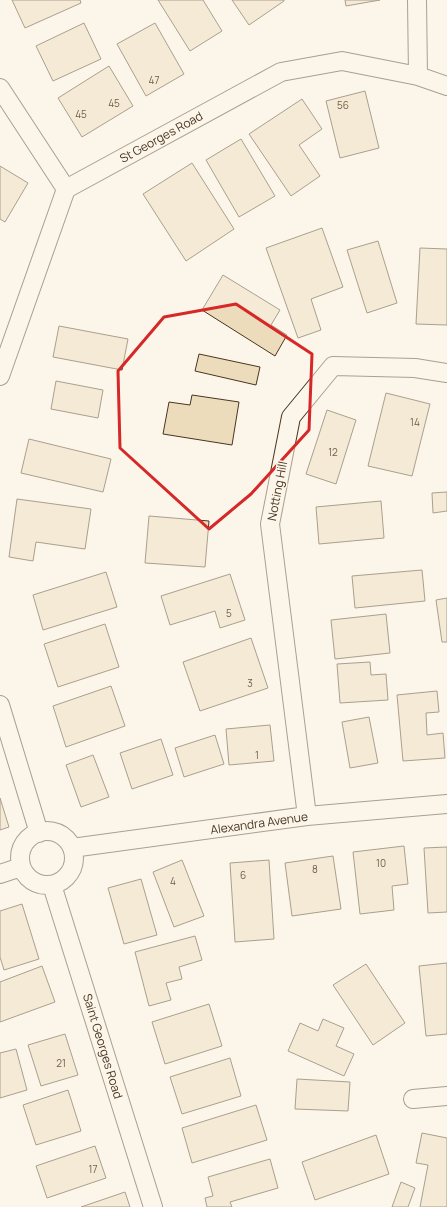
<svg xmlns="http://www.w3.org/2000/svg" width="447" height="1207" font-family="Manrope,sans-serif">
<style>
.building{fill:#ecdcbc;stroke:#4a3520}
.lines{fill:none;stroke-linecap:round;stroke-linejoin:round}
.minor-casing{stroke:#4a3520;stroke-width:20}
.minor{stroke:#fbf6e9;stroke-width:18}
.marked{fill:none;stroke:#d62828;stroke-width:3;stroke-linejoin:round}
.labels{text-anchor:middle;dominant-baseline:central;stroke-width:3;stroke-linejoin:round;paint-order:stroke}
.number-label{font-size:10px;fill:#725f47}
.street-label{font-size:12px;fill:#4a3520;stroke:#fbf6e9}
</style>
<rect width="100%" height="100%" fill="#fbf6e9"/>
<path class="building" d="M12 0H80L81 3 25 28Z
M158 0H203L222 31 190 51Z
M232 0H284V1L249 25Z
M345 0H380L346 6Z
M84 23 101 59 53 81 36 46Z
M155 23 184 74 146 96 117 44Z
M109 66 133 106 82 137 58 98Z
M365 91 379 148 340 158 326 101Z
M302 99 322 129 299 145 320 176 291 196 249 134Z
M241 139 275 196 239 217 206 160Z
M192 163 234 229 186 261 143 194Z
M0 166 28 183 5 222 0 219Z
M322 228 343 287 311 299 321 330 298 338 266 248Z
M378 241 397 303 367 313 347 250Z
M420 248 447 249V325L416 324Z
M223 275 280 310 271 325 287 335 275 356 202 310Z
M59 326 128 339 122 370 53 357Z
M199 354 260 367 256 385 195 371Z
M56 381 103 390 98 418 51 409Z
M386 393 430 404 412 476 368 466Z
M192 395 239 402 232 445 163 434 169 402 190 405Z
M327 410 356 420 336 484 306 474Z
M29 439 111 459 103 492 21 473Z
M447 492V511L433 513 432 493Z
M17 499 91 509 85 549 36 542 33 561 9 557Z
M381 501 384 538 319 544 316 507Z
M149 516 209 521 205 567 145 563Z
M422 570 425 601 355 608 352 576Z
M106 572 117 607 43 630 33 595Z
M230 574 245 620 220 628 215 611 170 625 161 596Z
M447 598V642H442L436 600Z
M386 614 390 653 335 659 331 620Z
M105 624 119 667 58 687 44 644Z
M251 638 268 688 200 711 183 662Z
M370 662 371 675 386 674 388 700 340 703 337 664Z
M111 686 125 726 66 747 53 706Z
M437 691 439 712 426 713 427 735 443 733 445 758 403 761 397 695Z
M369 717 378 763 350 768 342 722Z
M270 725 274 761 229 765 226 729Z
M215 735 224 764 184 777 175 748Z
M161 739 173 775 132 789 120 753Z
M93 755 109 797 81 807 66 765Z
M0 798 9 827 0 830Z
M404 846 408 884 392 886 394 910 360 914 353 852Z
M447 847V912L428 913 424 848Z
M333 856 341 909 292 916 285 863Z
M182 860 204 916 174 927 153 872Z
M269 860 274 939 235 942 230 863Z
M141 879 157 935 124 944 108 888Z
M22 904 39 959 4 970 0 957V911Z
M195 936 202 960 179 967 182 979 166 983 171 1000 149 1006 135 952Z
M447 963V1034L426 1036 419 966Z
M366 964 405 1023 373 1045 333 985Z
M42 966 55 1002 0 1022V982Z
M209 1004 222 1046 165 1064 152 1022Z
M323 1019 344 1028 336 1046 354 1054 344 1076 288 1051 300 1023 318 1031Z
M65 1034 78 1075 41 1086 28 1045Z
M16 1049 27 1090 0 1098V1053Z
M230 1058 241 1096 182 1114 170 1077Z
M297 1079 350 1082 348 1111 295 1109Z
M68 1090 81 1131 36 1145 23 1105Z
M256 1105 267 1140 192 1163 182 1128Z
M422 1133 447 1138V1207H420L428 1165 416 1163Z
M376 1135 389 1174 315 1200 302 1162Z
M95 1146 106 1178 47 1198 36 1166Z
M270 1159 278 1188 230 1202 232 1207H207L205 1198 213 1196 208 1177Z
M401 1182 415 1188 408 1207H392Z
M125 1192 130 1207H81Z"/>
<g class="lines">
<g class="minor-casing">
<path id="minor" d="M417 0 418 76
M0 88 66 189
M0 376 66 189 281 72 342 61 418 76 447 86
M0 705 39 833
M307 816 270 524 291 417 333 366 415 368 447 373
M20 858a27 27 0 1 1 54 0a27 27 0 1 1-54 0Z
M72 848 307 816 447 804
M0 874 21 867
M52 885 153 1207
M413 1099 447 1096"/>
</g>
<use href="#minor" class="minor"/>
</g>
<path d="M0 0H447V1207H0ZM236 304 312 354 309 430 251 494 209 529 120 448 118 371 164 317Z" fill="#fbf6e9" fill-opacity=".55" fill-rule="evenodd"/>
<path class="marked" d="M236 304 312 354 309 430 251 494 209 529 120 448 118 371 164 317Z"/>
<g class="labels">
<g class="number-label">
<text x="154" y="80">47</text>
<text x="114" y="103">45</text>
<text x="343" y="105">56</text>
<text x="81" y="114">45</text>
<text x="415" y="422">14</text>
<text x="333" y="452">12</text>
<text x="229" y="613">5</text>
<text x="250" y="683">3</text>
<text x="257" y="755">1</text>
<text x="381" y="863">10</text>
<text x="315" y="869">8</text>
<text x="243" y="875">6</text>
<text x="173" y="881">4</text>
<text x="61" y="1063">21</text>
<text x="93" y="1169">17</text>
</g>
<g class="street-label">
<text transform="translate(161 137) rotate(-29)">St Georges Road</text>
<text transform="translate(277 491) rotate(-79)">Notting Hill</text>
<text transform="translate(259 823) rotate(-8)">Alexandra Avenue</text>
<text transform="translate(103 1046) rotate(73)">Saint Georges Road</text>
</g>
</g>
</svg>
